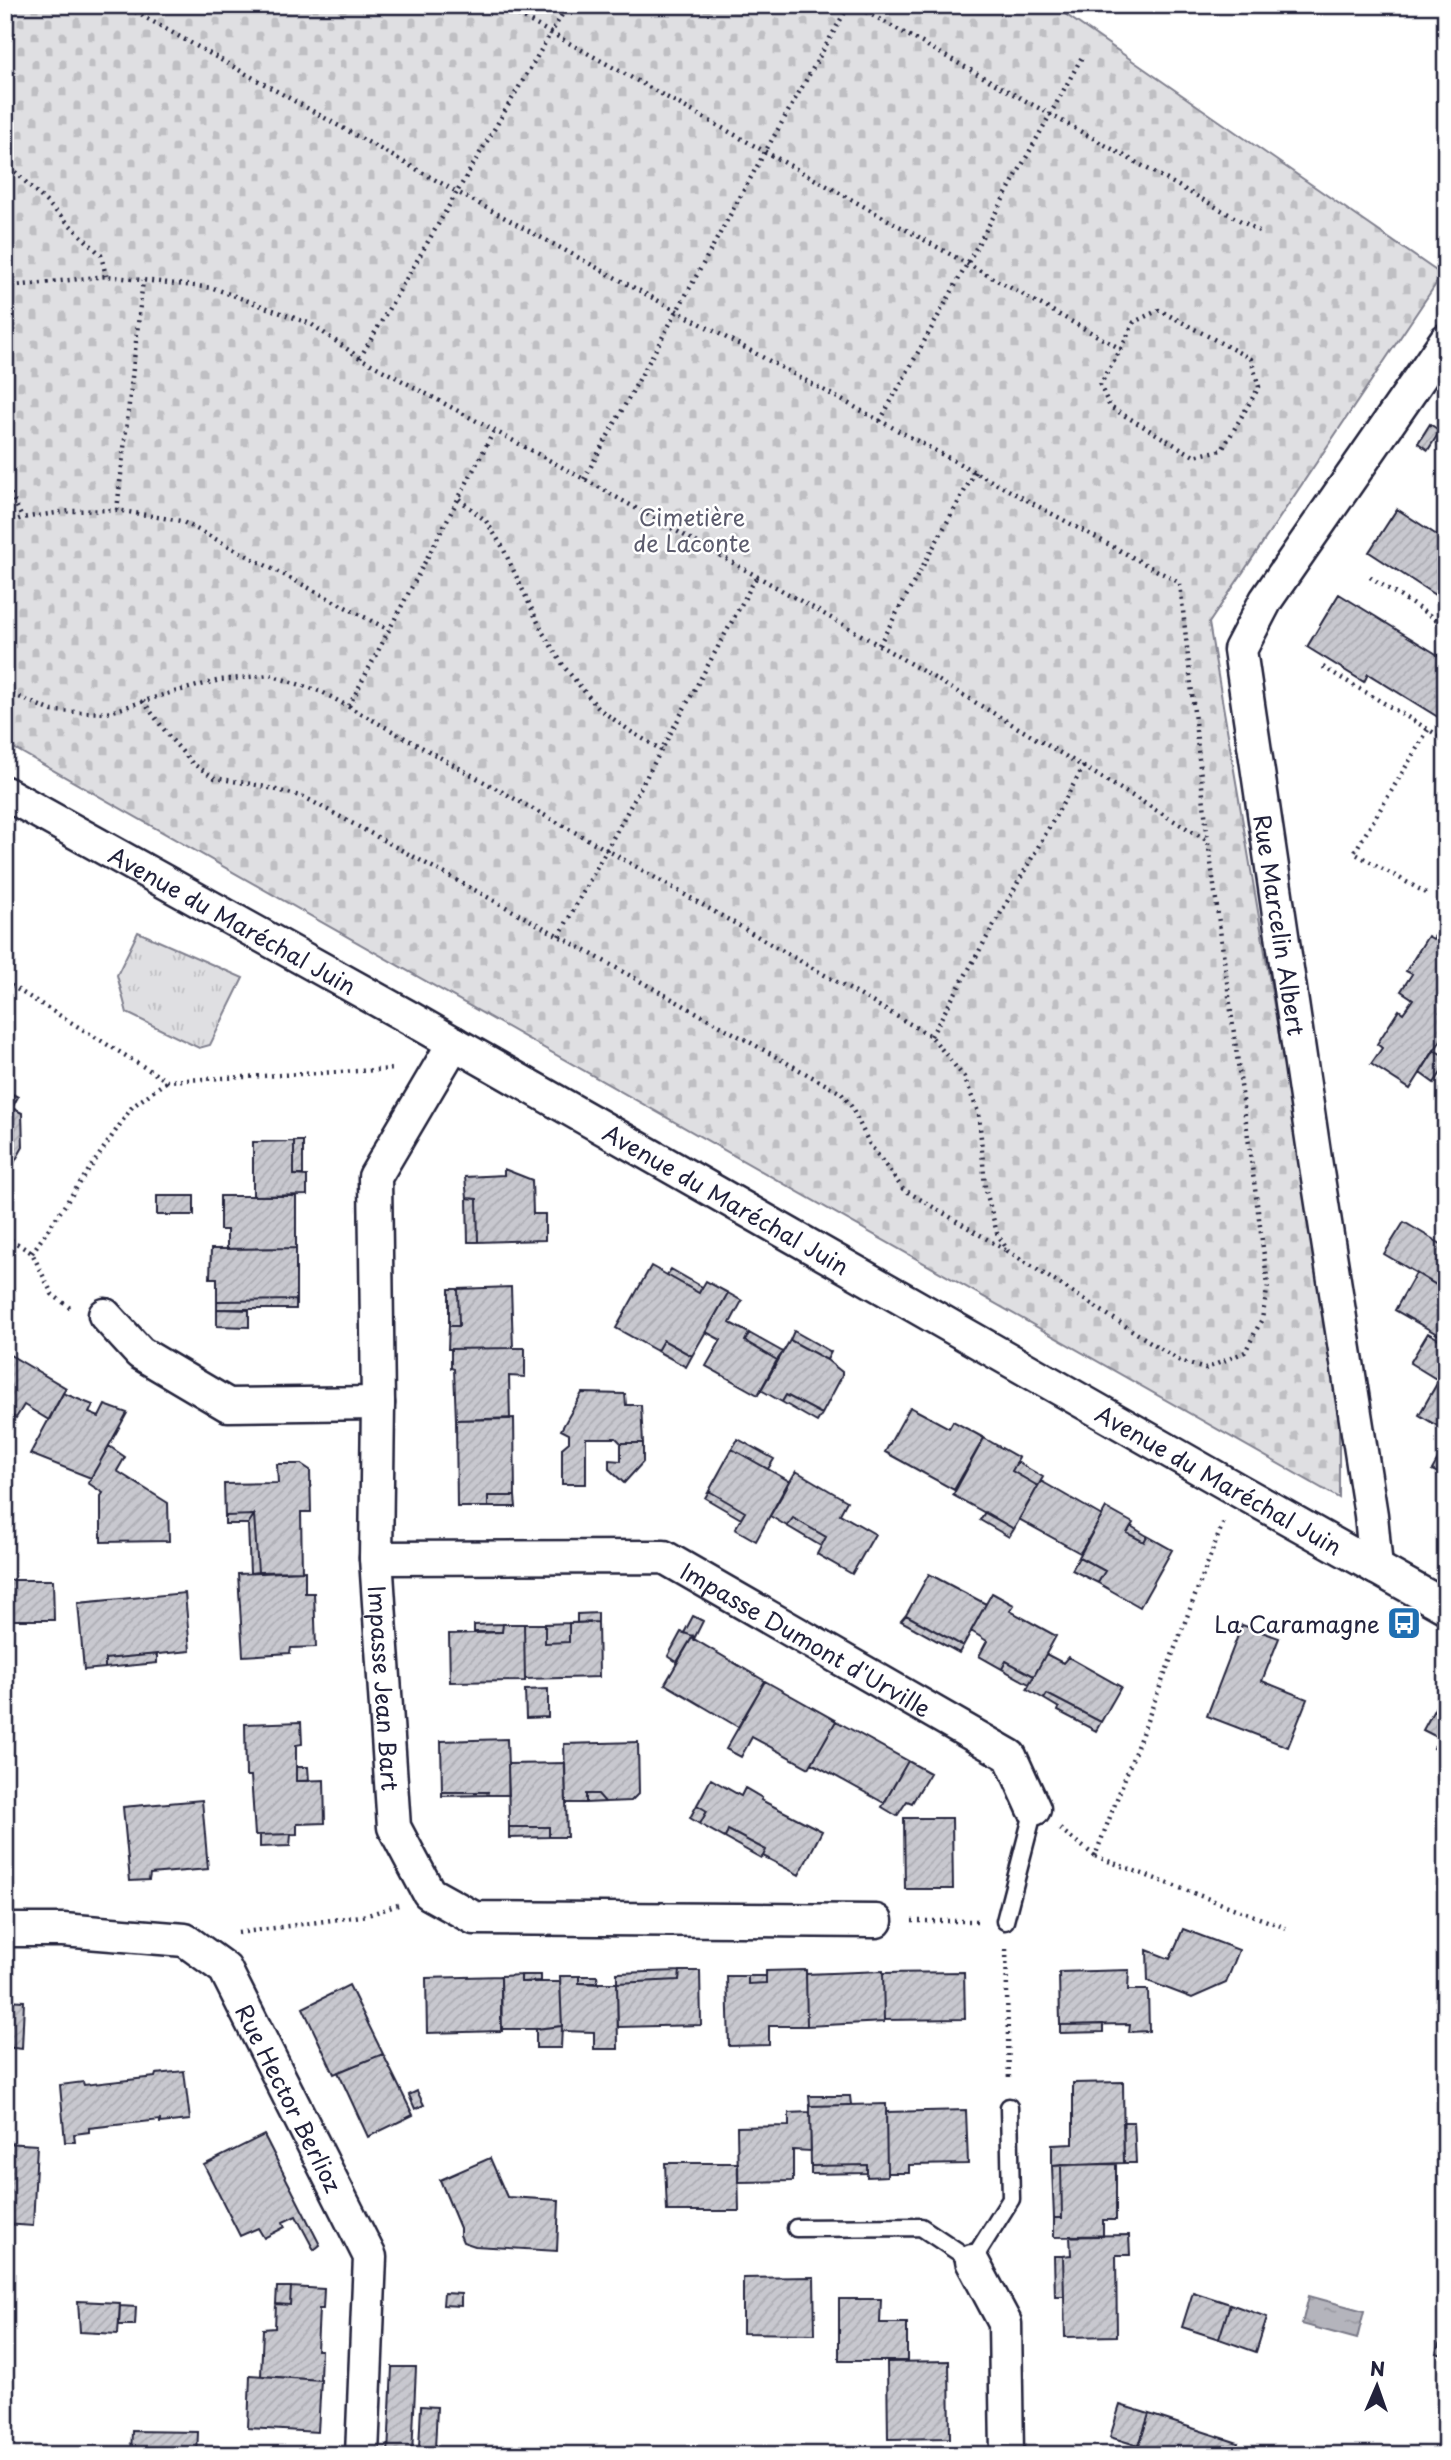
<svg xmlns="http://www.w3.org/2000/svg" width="1451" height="2460" font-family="'Playpen Sans',sans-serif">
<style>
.cemetery{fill:url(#cemetery-stones);stroke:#80808e;stroke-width:2}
.park{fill:url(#park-tufts);stroke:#80808e;stroke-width:2}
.water{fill:url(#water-ripples);stroke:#7a7a88;stroke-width:2}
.building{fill:url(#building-hatch);stroke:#22223b;stroke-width:2}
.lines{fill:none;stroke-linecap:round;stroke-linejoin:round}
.lane-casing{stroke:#22223b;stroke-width:21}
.street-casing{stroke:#22223b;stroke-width:37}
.path{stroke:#22223b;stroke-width:4.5;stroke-dasharray:2 5;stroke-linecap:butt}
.lane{stroke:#fff;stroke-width:16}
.street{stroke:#fff;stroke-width:32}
.labels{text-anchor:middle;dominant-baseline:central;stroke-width:5;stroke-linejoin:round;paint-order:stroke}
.park-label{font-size:23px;fill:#5b5b6d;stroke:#fff}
.street-label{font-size:23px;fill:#22223b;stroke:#fff}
.poi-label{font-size:23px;fill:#22223b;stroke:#fff;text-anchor:end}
</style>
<defs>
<pattern id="cemetery-stones" width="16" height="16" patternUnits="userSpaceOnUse" patternTransform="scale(1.75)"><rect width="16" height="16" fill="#dfdfe2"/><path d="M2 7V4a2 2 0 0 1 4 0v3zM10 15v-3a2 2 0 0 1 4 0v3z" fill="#bfbfc3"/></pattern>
<pattern id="park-tufts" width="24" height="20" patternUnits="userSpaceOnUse" patternTransform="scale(1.75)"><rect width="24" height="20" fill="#dfdfe2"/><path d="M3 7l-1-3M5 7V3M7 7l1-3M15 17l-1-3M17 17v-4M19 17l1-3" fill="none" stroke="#bfbfc3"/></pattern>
<pattern id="water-ripples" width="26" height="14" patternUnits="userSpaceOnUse" patternTransform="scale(1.75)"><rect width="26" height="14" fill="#b4b4bc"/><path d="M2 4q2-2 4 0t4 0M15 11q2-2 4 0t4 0" fill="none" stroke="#9a9aa2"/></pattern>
<pattern id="building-hatch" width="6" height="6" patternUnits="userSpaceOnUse" patternTransform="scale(1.75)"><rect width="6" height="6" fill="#c8c8cf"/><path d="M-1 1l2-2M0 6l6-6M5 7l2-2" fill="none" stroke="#acacb3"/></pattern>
</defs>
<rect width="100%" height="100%" fill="#fff"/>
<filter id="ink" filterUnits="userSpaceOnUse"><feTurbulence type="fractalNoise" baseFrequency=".0143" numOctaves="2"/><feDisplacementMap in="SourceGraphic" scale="14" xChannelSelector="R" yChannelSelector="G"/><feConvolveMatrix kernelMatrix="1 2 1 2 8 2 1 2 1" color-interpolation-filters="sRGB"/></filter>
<g filter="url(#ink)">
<path class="cemetery" d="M5 5H1052L1442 275 1209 623 1339 1388V1498L5 743Z"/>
<path class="park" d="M138 932 243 978 210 1045 199 1048 127 1013 117 975Z"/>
<path class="water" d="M1309 2296 1364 2311 1357 2339 1302 2324Z"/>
<path class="building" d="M1430 424 1440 431 1428 450 1418 443Z
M1397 509 1446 541V586L1438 597 1369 552Z
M1339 594 1446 660V722L1368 674 1364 682 1307 647Z
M1445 920 1446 1003 1440 1012 1446 1016V1032L1410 1089 1371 1064 1382 1048 1377 1044 1399 1010 1403 1013 1413 999 1401 991 1412 974 1406 971 1428 936 1433 939Z
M1434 1050 1446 1057V1065L1434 1083 1420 1073Z
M5 1090 18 1097 12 1108 22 1113 23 1147 14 1163 5 1158Z
M294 1141V1175L307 1176V1195L253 1196V1142Z
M294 1141H303V1175H294Z
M504 1169 532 1180 533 1214H545V1240L478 1242 477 1199 467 1198 465 1177 504 1175Z
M157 1196H194V1215H157Z
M220 1196H296V1248L227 1249V1230H220Z
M467 1198 477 1199 478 1242H468Z
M1404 1222 1446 1247V1277L1440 1287 1384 1254Z
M296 1248V1300L217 1301V1278H210L211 1249Z
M651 1266 699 1293 706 1281 728 1293 692 1356 663 1340 657 1351 616 1328Z
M671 1269 702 1287 699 1293 667 1275Z
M1416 1273 1446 1291V1339L1395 1310Z
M511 1287 513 1348 448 1349 449 1326H459L458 1289Z
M449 1289H458L459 1326H449Z
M728 1293 742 1301 730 1323 749 1333 745 1341 777 1360 758 1395 706 1366 721 1340 706 1332Z
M296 1300V1309H217V1301Z
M217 1309 249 1310V1327L217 1326Z
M794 1331 831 1352 827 1360 790 1340Z
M749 1333 783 1352 777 1360 745 1341Z
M1428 1333 1446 1343V1385L1410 1363Z
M663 1340 692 1356 686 1367 657 1351Z
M790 1340 827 1360 842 1372V1376L822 1414 786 1395 782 1402 761 1390Z
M513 1348H525V1377L509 1376 510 1419 456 1420 454 1369 451 1368V1349Z
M5 1352 66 1388 49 1420 24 1405 16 1418 5 1412Z
M1439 1380 1446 1385V1431L1419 1415Z
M63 1393 93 1405 89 1413 99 1417 105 1405 127 1413 91 1478 30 1454Z
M582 1393 625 1394 626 1405H641L643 1443H621L616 1438H586V1484H562V1448L569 1442V1434L561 1430Z
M786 1395 822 1414 817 1422 782 1402Z
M910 1407 949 1428 953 1421 984 1438 954 1490 885 1452Z
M514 1418 515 1496H488V1507H457L456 1420Z
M984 1438 1019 1458 1012 1471 1038 1486 1014 1529 953 1495Z
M738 1439 774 1459 768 1469 732 1449Z
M621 1443H643V1462L624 1483 609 1469V1460L621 1461Z
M1446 1445V1477L1432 1470Z
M109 1446 125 1457 117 1471 168 1503 169 1541 101 1542V1496L103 1493 88 1483Z
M732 1449 789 1481 756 1541 735 1529 745 1512 709 1491Z
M1017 1462 1043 1477 1038 1486 1012 1471Z
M277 1464H301L310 1470 311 1512H301L302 1571 258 1572 254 1515 225 1516 224 1484 278 1483Z
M796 1471 847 1501 840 1514 875 1534 852 1574 817 1554 826 1537 793 1518 787 1526 770 1516Z
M1041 1481 1102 1516 1080 1553 1019 1519Z
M709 1491 745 1512 741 1519 705 1498Z
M488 1496H515L516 1507H488Z
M1106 1508 1133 1523 1127 1533 1144 1542 1147 1536 1172 1550 1140 1607 1098 1583 1105 1571 1079 1557Z
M985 1512 1014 1529 1009 1537 980 1520Z
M254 1515 258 1572 250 1573 248 1524Z
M254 1515 248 1524H225V1516Z
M793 1518 826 1537 821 1546 787 1526Z
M1131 1526 1147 1536 1144 1542 1127 1533Z
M1079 1557 1105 1571 1098 1583 1072 1570Z
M305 1571V1593H314L316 1647 291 1648 290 1653 243 1656 238 1574Z
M929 1574 986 1604 963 1646 906 1615Z
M5 1580H53L54 1620H5Z
M185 1593 190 1651 105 1659V1668L84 1670 78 1603Z
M992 1593 1014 1605 1010 1611 1056 1636 1034 1676 1006 1661 1002 1669 979 1656 987 1641 971 1631Z
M598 1613V1622L577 1623V1614Z
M906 1615 963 1646 959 1653 901 1621Z
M693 1616 703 1621 694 1639 693 1636 684 1633Z
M598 1622 599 1677 525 1679 524 1624H545V1643L569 1642V1623Z
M569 1623V1642L545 1643V1624Z
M503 1624H524L525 1681 450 1682 449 1634 502 1632Z
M503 1624 502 1632H474V1625Z
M1242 1625 1279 1638 1262 1681 1307 1699 1288 1747 1207 1716Z
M681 1632 693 1636 677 1662 668 1656Z
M693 1636 694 1639 765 1681 738 1727 665 1684Z
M157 1654V1663L105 1668V1659Z
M1046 1654 1063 1663 1068 1657 1121 1687 1101 1722 1047 1694 1044 1699 1027 1689Z
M1006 1661 1034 1676 1029 1684 1002 1669Z
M765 1681 836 1721 809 1768 752 1737 741 1757 726 1749Z
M548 1689V1717L526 1718 525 1690Z
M1047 1694 1101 1722 1096 1731 1058 1711 1059 1708 1044 1699Z
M1442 1695 1446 1697V1755L1434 1748 1439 1738 1423 1730Z
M836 1721 908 1761 884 1803 812 1763Z
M301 1722 302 1744 296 1745V1781L324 1780 325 1823 297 1824V1834L255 1835 251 1776H246L245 1724Z
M507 1739 509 1795H487L488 1792H442L441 1741Z
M638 1742 639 1793 631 1801 605 1802 598 1794H586V1803H566L564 1744Z
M908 1761 930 1773 912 1803 907 1801 897 1816 882 1807Z
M565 1763 567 1837H549V1827H509L508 1764Z
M296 1767H308L309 1781H296Z
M711 1779 741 1796 745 1788 762 1798 761 1800 822 1831 799 1875 763 1856 766 1850 728 1830 725 1838 700 1824 707 1811 697 1805Z
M442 1792H488L487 1795 442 1796Z
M586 1794H598L605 1802 586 1803Z
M202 1800 208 1869 150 1874 149 1880 130 1881 123 1807Z
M697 1805 707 1811 700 1824 690 1818Z
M904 1818H952L953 1889H905Z
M509 1827H549V1837L509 1838Z
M728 1830 766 1850 763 1856 761 1858 725 1838Z
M5 1832H10V1865H5Z
M291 1834 290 1846 260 1847V1835Z
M1183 1929 1239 1950 1226 1983 1192 1998 1148 1981 1147 1950 1170 1959Z
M806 1970 807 2026H769V2045L729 2046 727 1976H748V1984L766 1983V1971Z
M1129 1970 1128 1990H1148L1149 2031 1129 2032 1130 2024 1060 2025 1059 1972Z
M680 1971H700L701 2025 618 2027 617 1983 679 1980Z
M680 1971 679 1980 617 1983V1973Z
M883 1971 884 2022 807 2026 806 1974Z
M964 1972 965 2019 884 2020 883 1973Z
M521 1975V1982H560L562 2026 536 2029H501V1976Z
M521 1975H541V1981L521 1982Z
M501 1976 502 2031 427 2033 426 1978Z
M560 1976H579V1983H617L618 2049H594V2032L562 2031Z
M579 1976H597L598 1984 579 1983Z
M748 1976H766V1983L748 1984Z
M349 1985 383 2054 334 2074 303 2008Z
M5 2000 24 2001 22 2049 5 2047Z
M1103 2024V2032L1060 2033V2025Z
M562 2026 561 2048H536V2029Z
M383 2054 413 2115 368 2137 338 2072Z
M184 2071 190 2120 160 2123V2120L89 2128V2132L74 2134 75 2142H65L60 2085 83 2082 84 2085 155 2077 156 2074Z
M1123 2082 1124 2163 1052 2166V2145L1073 2144V2083Z
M417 2091 424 2105 415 2109 409 2095Z
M809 2096H850L851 2105 810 2106Z
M886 2104 887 2176 867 2177V2165L811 2166 810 2106Z
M966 2110 968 2164 909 2165V2173H887L886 2112Z
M810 2112 811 2151 793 2150V2181L738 2182 737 2127 789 2126V2113Z
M1123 2122H1134L1136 2163H1124Z
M264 2135 320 2245 314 2250 296 2216 283 2222 285 2227 264 2238 258 2228 240 2236 204 2165Z
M5 2143 37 2145 33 2226 5 2224Z
M490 2158 507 2197 559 2200 557 2251 475 2246 463 2242 460 2235V2228L440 2180Z
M665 2163H738L739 2211H667Z
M1116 2164V2220H1103V2236L1054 2237V2218H1062L1061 2165Z
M867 2165V2173L811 2174V2166Z
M1061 2165 1062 2218H1054L1052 2166Z
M1129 2235 1130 2255H1116L1117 2336 1065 2337 1063 2256 1071 2255 1070 2236Z
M1054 2256H1063L1064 2296H1055Z
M814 2277 815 2334 743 2333V2278Z
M277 2287H291L290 2305 276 2304Z
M291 2287 324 2289 323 2309H319L317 2350H321L320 2380 261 2376 263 2329 275 2328 276 2304 290 2305Z
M1193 2292 1230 2304 1219 2339 1182 2327Z
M444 2293 461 2294V2306L443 2305Z
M839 2299H881L880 2323H907V2361H839Z
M78 2301 120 2303 118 2334 80 2332Z
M1230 2304 1267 2317 1256 2352 1219 2339Z
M120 2306 136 2307 135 2325H119Z
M1445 2326H1446V2356L1436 2353Z
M949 2361 950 2438 888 2439 887 2362Z
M392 2367H416L412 2455H388Z
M250 2375 321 2380 318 2432 248 2428Z
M1120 2405 1149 2414 1139 2446 1110 2437Z
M421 2406 437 2407 435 2449 419 2448Z
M1149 2414 1238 2443 1234 2455H1136Z
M132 2431 198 2432 197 2455H131Z"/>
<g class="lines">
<g class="lane-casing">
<path id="lane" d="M1005 1921 1034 1809
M796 2228 921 2227 972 2261 1011 2199 1009 2107"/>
</g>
<g class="street-casing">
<g id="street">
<path id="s1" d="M5 793 410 1018 1236 1489 1446 1607"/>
<path id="s2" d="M454 1043 375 1177 378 1403 376 1558 394 1827 429 1893 474 1918 876 1921"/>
<path d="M105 1315 140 1353 228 1405 378 1403"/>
<path id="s3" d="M376 1558 664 1557 1010 1756 1034 1809"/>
<path d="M1376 1568 1371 1515 1315 1159 1240 650 1266 600 1446 340"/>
<path id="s4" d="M5 1930H63L185 1940 225 1969 370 2257 362 2455"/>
<path d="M972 2261 1005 2323 1007 2455"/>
</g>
</g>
<path class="path" d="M123 5 457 192 551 33 1121 349 1100 385 1110 407 1194 456 1222 450 1259 387 1251 359 1159 310 1134 322 1121 349
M500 5 551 33 568 5
M854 5 1259 231
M5 162 101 255 106 276
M5 287 106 276 213 288 311 324 360 358 584 479 879 645 1208 841 1268 1285 1262 1319 1245 1352 1205 1369 1180 1361 1008 1251 997 1233 985 1187 979 1114 964 1077 931 1036 607 850 322 692 270 675 220 680 166 694 107 713 52 711 5 691
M360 358 457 192 1180 583 1208 841
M880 421 1082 57
M584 479 765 152 849 5
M5 481 22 518
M459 499 486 521 502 546 543 633 565 668 599 709 633 733 662 750
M117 510 143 280
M5 524 22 518 70 511 117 510 181 521 389 630
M1370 577 1446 626
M879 645 975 472
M1323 667 1446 740
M143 701 171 739 193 764 215 778 257 785 304 797 559 936 841 1093 851 1106 869 1143 903 1189 1007 1251
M349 706 494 431
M1428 730 1354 853 1430 895
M559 936 757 576
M5 982 167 1081 396 1069
M931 1036 1084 766
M5 1236 32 1253 52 1294 70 1308
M32 1253 132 1107 167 1081
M1223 1523 1095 1856 1286 1928
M1060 1829 1095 1856
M912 1921H980
M238 1933 368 1915 398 1905
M1006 1949 1009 2080"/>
<use href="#lane" class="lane"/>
<use href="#street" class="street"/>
</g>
</g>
<defs>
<g id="bus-square" transform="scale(1.75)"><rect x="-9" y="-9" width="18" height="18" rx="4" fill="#1f6fb2" stroke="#fff"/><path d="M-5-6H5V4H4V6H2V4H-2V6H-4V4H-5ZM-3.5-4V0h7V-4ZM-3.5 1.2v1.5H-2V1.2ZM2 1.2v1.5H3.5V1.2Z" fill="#fff"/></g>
</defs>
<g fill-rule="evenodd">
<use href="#bus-square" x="1404" y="1623"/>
</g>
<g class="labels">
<g class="park-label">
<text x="692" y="516">Cimetière<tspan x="692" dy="26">de Laconte</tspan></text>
</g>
<g class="street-label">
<text stroke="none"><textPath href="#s1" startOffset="261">Avenue du Maréchal Juin</textPath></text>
<text transform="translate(1280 925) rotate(81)">Rue Marcelin Albert</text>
<text stroke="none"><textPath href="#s1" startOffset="828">Avenue du Maréchal Juin</textPath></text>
<text stroke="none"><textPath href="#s1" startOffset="1395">Avenue du Maréchal Juin</textPath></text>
<text stroke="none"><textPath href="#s3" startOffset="452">Impasse Dumont d'Urville</textPath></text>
<text stroke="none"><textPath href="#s2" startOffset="667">Impasse Jean Bart</textPath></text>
<text stroke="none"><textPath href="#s4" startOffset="374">Rue Hector Berlioz</textPath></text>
</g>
<g class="poi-label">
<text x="1380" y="1623">La Caramagne</text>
</g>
</g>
<rect width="1451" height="2460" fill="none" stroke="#fff" stroke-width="28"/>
<rect x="14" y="14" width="1423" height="2432" fill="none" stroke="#22223b" stroke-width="2.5" filter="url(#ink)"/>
<g transform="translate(1377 2386) rotate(2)" stroke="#ffffff" stroke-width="5" paint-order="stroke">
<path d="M0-5L12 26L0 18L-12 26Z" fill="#22223b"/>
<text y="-10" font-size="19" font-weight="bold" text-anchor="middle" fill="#22223b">N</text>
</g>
</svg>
